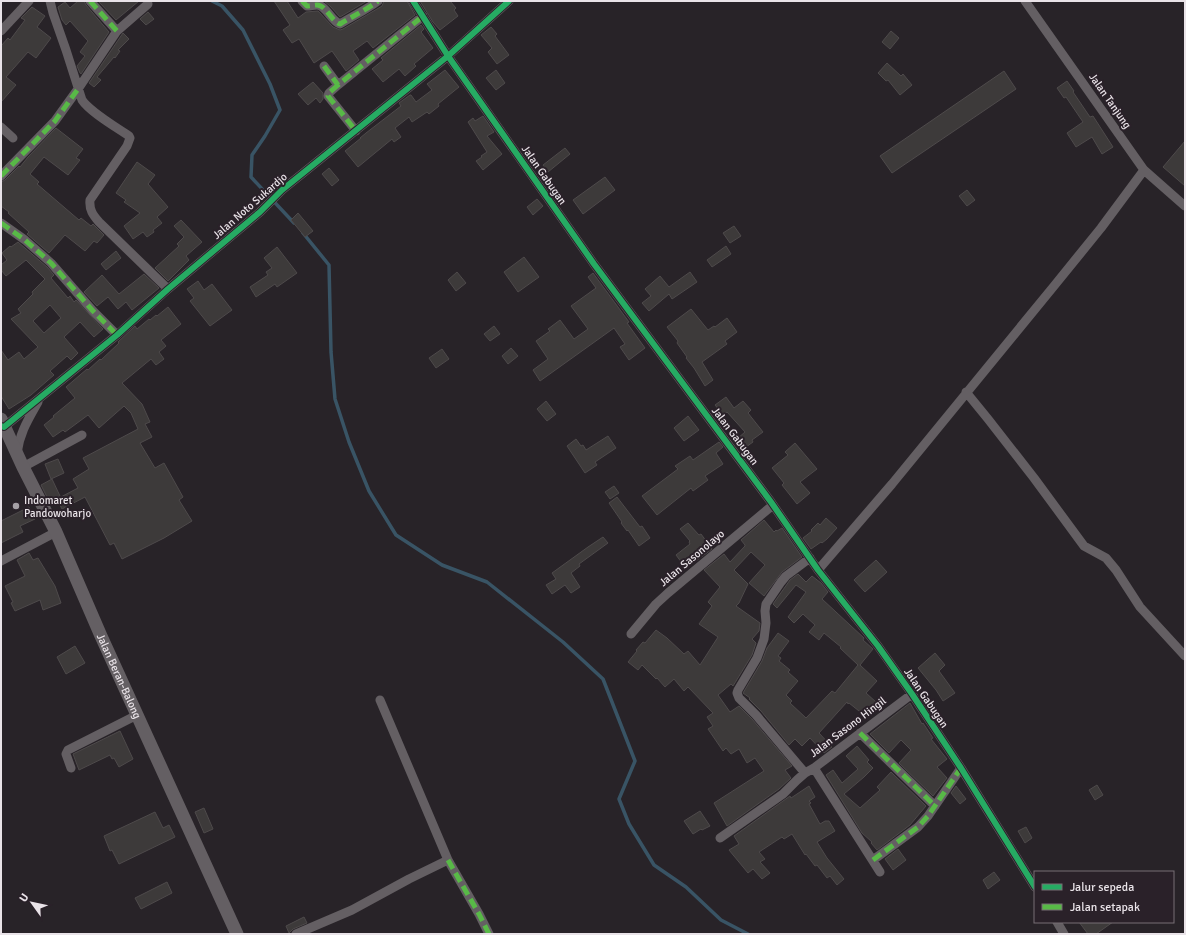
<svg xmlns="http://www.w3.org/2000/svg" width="1186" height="935" font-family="Signika,sans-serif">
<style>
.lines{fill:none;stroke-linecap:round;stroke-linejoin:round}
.stream{stroke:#395465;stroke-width:3.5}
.building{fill:#3d3a3a;stroke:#4e4a4b;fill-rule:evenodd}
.street{stroke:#645f63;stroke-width:9}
.secondary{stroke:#645f63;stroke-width:13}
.quiet{stroke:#58b947;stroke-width:5;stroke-dasharray:10 5;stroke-linecap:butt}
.cycleway-casing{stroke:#2a2129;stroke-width:8}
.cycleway{stroke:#26ab63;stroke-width:6}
.poi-dot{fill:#a5a0a5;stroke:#2a2129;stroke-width:1.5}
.labels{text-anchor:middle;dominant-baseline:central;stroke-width:4;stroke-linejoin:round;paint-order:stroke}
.street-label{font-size:11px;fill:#e9e3e8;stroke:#2a2129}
.poi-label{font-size:11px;fill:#e9e3e8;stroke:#2a2129;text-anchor:start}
</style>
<rect width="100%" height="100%" fill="#282328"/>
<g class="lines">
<path class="stream" d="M212 1 222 6 243 30 270 84 280 110 265 136 252 155 251 177 294 223
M303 233 329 265 331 352 335 399 349 442 369 491 396 535 442 565 487 582 563 642 603 679 635 761 619 799 629 824 654 865 686 887 721 920 748 934"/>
</g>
<path class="building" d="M78 1H84L86 5 109 32 81 74 80 73 77 66 85 56 80 52 88 41 70 21 66 25 62 20 58 7 65 2 70 8Z
M101 1H139L116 20 99 2Z
M274 1H287L298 18 306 12 318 11 333 27 340 30 343 29 377 9 382 6 384 1H407L415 15 373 48 367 41 353 51 359 60 346 71 332 51 314 63 299 39 292 43 283 30 290 25Z
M324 1H367L340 17 330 6Z
M420 1H450L456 8 454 10 458 16 440 30 433 22Z
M32 7 45 16 37 27 51 38 36 58 28 52 6 77 16 85 1 102V46L8 38 10 40 25 20 21 18Z
M148 12 154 19 146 25 140 19Z
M421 25 424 29 421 32 433 48 414 64 416 66 405 76 399 69 383 82 372 69 383 60 381 58Z
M491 27 497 34 495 36 509 55 497 64 488 52 492 48 481 35Z
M891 31 899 38 890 49 882 42Z
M123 33 129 39 118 50 120 51 115 58 114 57 97 77 101 80 94 87 89 83Z
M887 63 901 76 903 74 912 85 900 95 888 80 886 81 878 73Z
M445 70 459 87 438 104 439 106 429 114 427 112 412 122 409 117 395 128 401 137 394 142 392 139 358 167 345 151 361 138H360L366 133 401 106 399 103 410 95H411L416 102 432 90 427 84Z
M496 70 505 83 496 90 486 78Z
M1004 71 1016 89 892 173 880 156Z
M1067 81 1074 91 1073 92 1090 117 1093 116 1113 147 1102 154 1092 137 1076 147 1067 133 1083 122 1066 97 1064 98 1057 88Z
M313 82 323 93V99L320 103 316 98 308 105 298 94Z
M483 116 494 132 487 136 502 154 483 170 476 161 482 157 481 156 487 152 468 122 473 118 475 121Z
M56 128 83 149 76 158 80 160 68 175 44 157 30 174 39 182 37 184 79 220 81 218 91 226 93 224 104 235 97 243 94 241 85 251 65 235 49 253 27 234 29 232 8 213 9 212 1 206V182L5 180 19 166 20 167 28 157Z
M1185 141V186L1163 167Z
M565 148 570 154 548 172 543 165Z
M137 162 155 175 148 184 168 207 157 217 162 223 153 230 154 232 147 237 143 232 133 239 124 226 140 213 124 202 126 200 116 193Z
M329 168 339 180 332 186 322 174Z
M605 177 615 190 583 214 573 200Z
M967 190 975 200 967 206 959 196Z
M537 199 543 206 533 215 527 207Z
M298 213 313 231 305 237 291 220Z
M181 220 202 242 186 256 189 260 168 281 155 268 179 246 177 244 184 237 174 226Z
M734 226 741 236 730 243 723 233Z
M18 242 47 267 54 275 51 278 68 298 70 296 74 302 76 300 103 329 94 337 80 322 64 337 78 353 71 360 67 356 50 371 54 375 47 381 31 395 9 409 1 396V350L8 360 19 352 24 359 38 347 11 319 21 313 18 309 33 294 32 292 45 279 26 260 6 276 1 270V265L7 260 2 253 10 246 11 247ZM50 305 61 318 44 333 33 321Z
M726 246 731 254 712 267 707 260Z
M277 247 297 273 277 287 275 284 256 297 250 287 268 275 266 272 272 268 264 258Z
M116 251 121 258 106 270 101 264Z
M524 257 539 277 518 292 504 272Z
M457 272 466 283 456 291 448 280Z
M690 272 697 282 672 299 669 294 649 311 642 303 651 296 645 289 660 276 669 287Z
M593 273 629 322 627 323 645 348 629 360 620 347 625 344 614 328 540 381 533 370 548 359 536 341 550 331 548 329 560 320 574 339 588 329 571 306 596 288 588 277Z
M144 274 159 288 132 310 126 302 118 309 108 297 97 306 84 292 102 275 119 294Z
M198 281 204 290 212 284 232 310 210 326 190 301 194 298 187 289Z
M168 307 181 324 161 340 166 346 159 352 164 359 156 365 151 359 122 383 142 404 150 422 145 424 152 437 140 443 155 468 164 463 183 497 179 500 192 521 164 538 122 559 114 543 110 545 85 497 62 509 57 499 78 488 73 479 89 469 83 458 138 429 131 413 124 406 99 428 88 415 65 432 63 430 53 437 44 425 54 417 53 416 75 398 66 387 87 369 88 370 100 359 101 360 119 343 118 342 135 326 137 329 149 319 150 320 156 315 157 316Z
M691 309 708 330 714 326 715 327 727 318 737 332 725 341 727 344 702 362 713 380 705 386 694 368 686 358 687 357 677 343 678 341 667 327Z
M494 326 500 334 490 341 484 334Z
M511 348 518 356 508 364 502 356Z
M442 349 449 359 436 368 429 358Z
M726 397 734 408 743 401 751 410 748 413 763 432 752 440 753 442 746 447 738 438 745 432 727 412 723 415 715 405Z
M546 401 556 414 547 421 537 409Z
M688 416 699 430 684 441 674 428Z
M608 436 616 448 595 462 597 465 585 473 567 446 576 439 581 446 583 445 586 450Z
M719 442 723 447 716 453 723 464 705 476 708 480 693 491 691 488 657 515 642 496 678 469 675 466 690 456 693 460Z
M795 443 817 469 800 482 810 493 797 504 782 485 784 483 772 468 788 455 785 452Z
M58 459 64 473 51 479 45 464Z
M52 479 60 496 49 501 41 485Z
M614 486 619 493 610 499 605 492Z
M617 497 640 527 642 526 650 538 639 546 628 530 627 531 621 523 622 522 609 503Z
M29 507 35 519 20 526 23 532 1 543V521Z
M826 518 837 528 827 539 822 543 821 542 811 549 803 538 812 531 811 530 818 523 820 525Z
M764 520 774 532 776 530 777 531 782 528 802 557 782 572 764 596 749 583 765 565 751 552 734 570 748 584 739 603 736 606 760 623 759 631 752 639 756 643 752 655 733 686 731 684 718 695 730 712 739 706 752 719 792 766 785 770 791 778 779 789 727 826 714 803 764 771 755 758 747 763 739 749 731 754 726 748 723 751 708 729 713 726 707 717 713 713 688 687 684 691 674 679 665 687 657 678 656 679 642 665 638 670 628 662 637 651 636 650 643 642 645 643 656 630 667 638 684 654 688 651 700 665 718 637 699 624 712 606 708 602 720 587 704 570 724 554 730 562 745 546V545L741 540Z
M688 523 699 535 701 534 712 549 696 561 695 560 685 567 676 555 690 544 689 542 690 541 680 529Z
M603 537 608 543 579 564 580 566 571 573 580 587 571 593 565 585 552 594 546 585 556 579 552 573 588 547Z
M29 553 33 560 38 558 55 586 61 603 43 610 40 600 15 611 11 603 13 602 5 586 25 576 17 560Z
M876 560 887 572 865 592 854 580Z
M798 574 806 582 812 576 821 583 828 592 822 599 864 638 863 640 873 649 860 665 877 681 866 693 876 702 864 715 849 703 848 704 847 702 819 733 832 747 824 753 810 738 802 746 795 739 789 745 761 711 749 699 750 698 743 693 762 661 767 648 778 633 789 641 778 656 781 658 779 661 790 670 788 672 798 681 786 695 792 701 790 703 806 718 832 691 835 693 858 665 840 648 841 647 824 633 819 640 809 632 815 625 803 614 794 623 788 617 806 592 796 585 777 608 773 604 790 580Z
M75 646 85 663 66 674 57 657Z
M935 653 945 665 939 671 955 693 943 701 936 690 918 668Z
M910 703 922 724 923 723 933 738 931 739 947 759 937 767 947 778 933 796 899 763 911 750 901 740 889 753 870 734Z
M120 731 133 759 119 767 114 758 112 759 110 755 79 770 73 754Z
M857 746 869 760 867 762 873 768 864 777 844 794 860 808 880 790 877 787 891 772 926 806 910 825 877 850 871 843 872 842 862 833 826 775 833 770 842 783 858 769 846 756Z
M1097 785 1103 795 1095 800 1089 790Z
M809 786 815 797 809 801 811 803 809 804 820 824 825 821H829L835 831 817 842 827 858 844 879 837 885 830 876 827 878 817 865 815 866 806 854 805 855 792 834 784 839 782 837 759 852 765 859 760 862 770 873 762 879 753 869 748 873 729 850 739 844 734 836 790 796 791 798Z
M956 786 966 799 960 804 951 793Z
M204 808 213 829 204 833 195 812Z
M700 811 710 826 702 830 701 829 693 834 684 821Z
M155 812 163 828 169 825 175 837 119 864 112 850 110 851 104 836Z
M1026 827 1032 838 1025 843 1018 831Z
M898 849 906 860 893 870 885 859Z
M994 872 1000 880 988 889 983 880Z
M167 882 172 893 141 909 135 898Z
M304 917 307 923 293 929 289 933 286 926Z
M1079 922H1113L1096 934H1088Z"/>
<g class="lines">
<path class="street" d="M50 1 53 13 66 50 82 100C90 112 116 127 129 136L130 138 127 146 90 200C89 210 93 215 99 222L168 289
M90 1 117 31
M302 1 307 6C310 6 314 5 317 5 326 5 331 21 340 24 353 16 366 10 378 1
M413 1 448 56 594 264 771 502 818 570 878 646 912 694 961 768 1035 887
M1025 1 1144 170 1185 206
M1 31 29 1
M324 66 338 85 423 16
M338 85 329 93 328 96 356 131
M1 127 13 138
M1 176 55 121 78 89 117 31 148 4
M1 223 25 240 51 263 93 311 117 335
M966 392 988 419 1034 478 1084 546 1106 558 1116 570 1140 607 1185 656
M1 426 4 427 117 335 168 289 260 212 282 190 448 56 509 1
M17 453C20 432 28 420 38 402
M23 467 82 435
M810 558 786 576 781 582 766 604 765 611 766 623 764 639 757 658 738 690 737 693 739 698 756 715 805 773 814 768 912 694
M1 561 56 532
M818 570 892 484 1054 286 1101 228 1144 170
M631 634 656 604 668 593 773 505
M860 733 935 806
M71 768 66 754 68 750 137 715
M814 768 880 872
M720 838 783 794 797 780 805 773
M448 860 479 914 489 934
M873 860 918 827 928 816 961 768
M1057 922 1064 934
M296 934 352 910 409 879 448 860 380 700"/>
<path class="secondary" id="s1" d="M1 419 23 467 56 532 101 636 237 934"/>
<path class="quiet" d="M90 1 117 31
M302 1 307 6C310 6 314 5 317 5 326 5 331 21 340 24 353 16 366 10 378 1
M324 66 338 85 423 16
M338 85 329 93 328 96 356 131
M1 176 55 121 78 89
M1 223 25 240 51 263 93 311 117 335
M860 733 935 806
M448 860 479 914 489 934
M873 860 918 827 928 816 961 768"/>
<g class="cycleway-casing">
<path id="cycleway" d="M413 1 448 56 594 264 771 502 818 570 878 646 912 694 961 768 1035 887
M1 426 4 427 117 335 168 289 260 212 282 190 448 56 509 1"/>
</g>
<use href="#cycleway" class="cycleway"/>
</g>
<circle class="poi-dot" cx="16" cy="506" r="4"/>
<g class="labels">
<g class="street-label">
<text transform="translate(1110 101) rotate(55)">Jalan Tanjung</text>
<text transform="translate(544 175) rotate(55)">Jalan Gabugan</text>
<text transform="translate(250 206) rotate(-41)">Jalan Noto Sukardjo</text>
<text transform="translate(735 436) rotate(53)">Jalan Gabugan</text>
<text transform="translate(692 558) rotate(-40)">Jalan Sasonolayo</text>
<text stroke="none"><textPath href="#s1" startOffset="283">Jalan Beran-Balong</textPath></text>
<text transform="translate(926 698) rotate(56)">Jalan Gabugan</text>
<text transform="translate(848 727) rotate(-37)">Jalan Sasono Hingil</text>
</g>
<g class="poi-label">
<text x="24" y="500">Indomaret<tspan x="24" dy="13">Pandowoharjo</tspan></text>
</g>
</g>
<rect width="1186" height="935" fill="none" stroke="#e9e3e8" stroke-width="4"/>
<rect x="1034" y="871" width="140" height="52" fill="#2a2129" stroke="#766f75"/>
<rect x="1042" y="884" width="20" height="6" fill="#26ab63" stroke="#766f75"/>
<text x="1070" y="891" font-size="12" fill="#e9e3e8">Jalur sepeda</text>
<rect x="1042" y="904" width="20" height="6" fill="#58b947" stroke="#766f75"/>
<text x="1070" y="911" font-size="12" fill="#e9e3e8">Jalan setapak</text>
<g transform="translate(32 903) rotate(303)" stroke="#2a2129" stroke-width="3" paint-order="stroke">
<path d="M0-3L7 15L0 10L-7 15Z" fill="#e9e3e8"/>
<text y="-6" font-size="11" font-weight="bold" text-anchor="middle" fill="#e9e3e8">U</text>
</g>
</svg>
